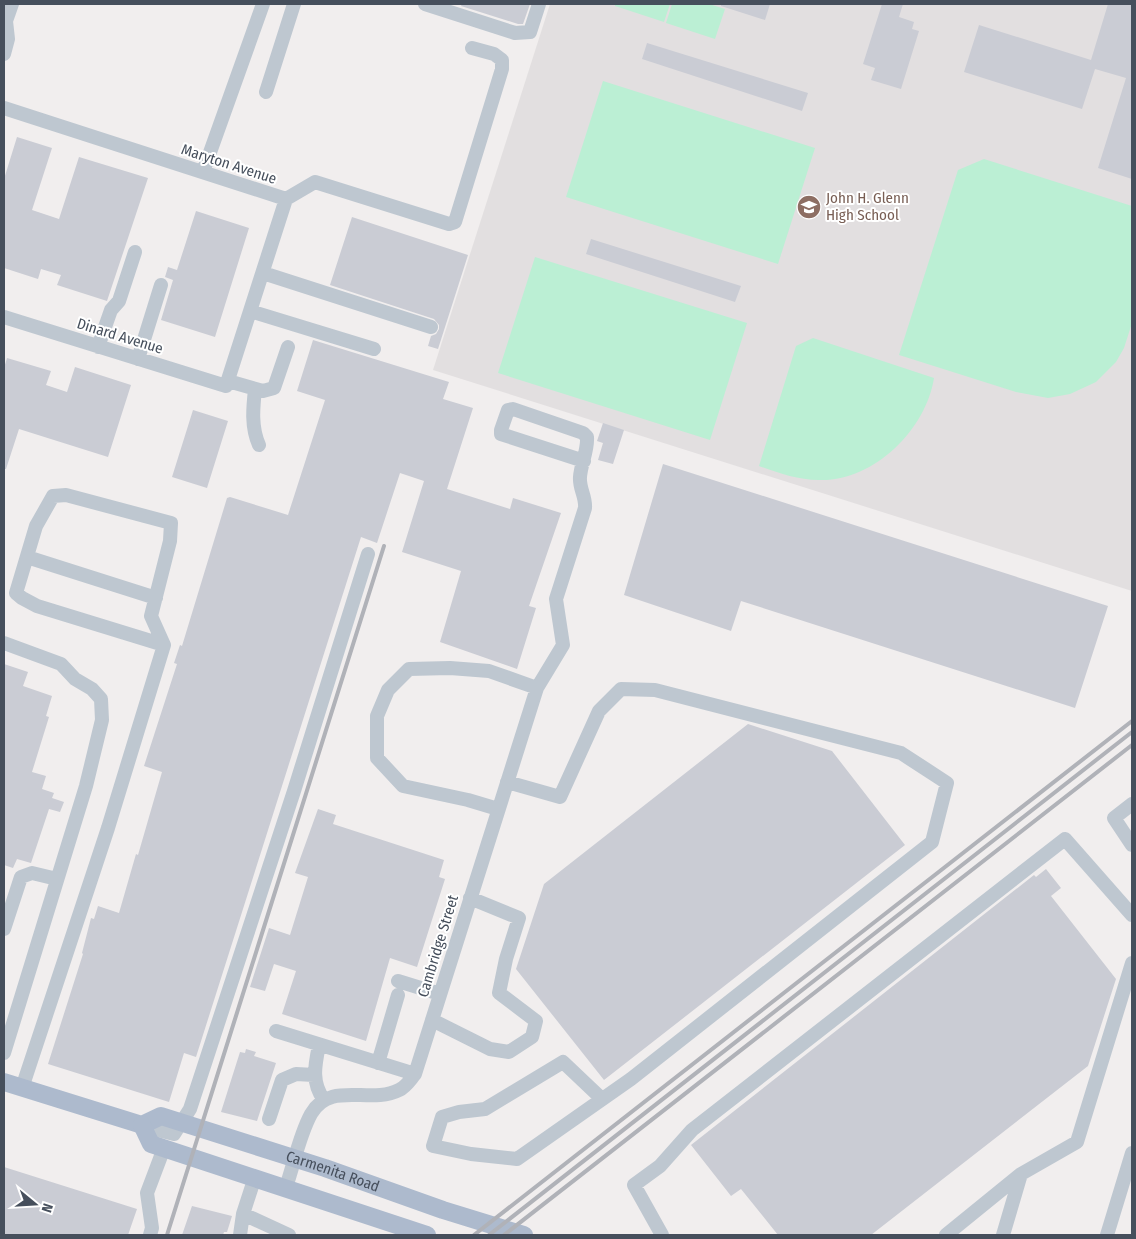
<svg xmlns="http://www.w3.org/2000/svg" width="1136" height="1239" font-family="'Fira Sans Condensed',sans-serif">
<style>
.education{fill:#e2dfe0}
.green{fill:#bbefd4}
.building{fill:#caccd4}
.lines{fill:none;stroke-linecap:round;stroke-linejoin:round}
.minor{stroke:#bec7d0;stroke-width:14}
.major{stroke:#adbacd;stroke-width:18}
.rail{stroke:#b0b2b8;stroke-width:4}
.labels{text-anchor:middle;dominant-baseline:central;stroke-width:4;stroke-linejoin:round;paint-order:stroke}
.street-label{font-size:15px;fill:#464f5c;stroke:#fff}
.education-label{font-size:15px;fill:#785e54;stroke:#fff;text-anchor:start}
</style>
<rect width="100%" height="100%" fill="#f1eeee"/>
<path class="education" d="M550 4H1132V591L433 370Z"/>
<path class="green" d="M615 4H670L664 22 615 6Z
M672 4H709L725 9 715 39 666 23Z
M603 81 815 148 778 264 566 197Z
M984 159 1132 206V323L1124 348 1116 362 1096 382 1070 394 1048 398 1016 392 899 355 958 170Z
M535 257 747 323 710 440 498 373Z
M813 338 934 378C926 430 873 482 819 480 797 480 779 473 759 466L796 346Z"/>
<path class="building" d="M462 4H530L523 24H518L461 6Z
M721 4H770L765 20 721 6Z
M882 4H903L899 17 914 22 912 29 919 31 901 89 871 80 875 68 863 64Z
M1108 4H1132V179L1098 168 1126 78 1095 69 1082 109 964 72 979 25 1091 60Z
M647 43 808 93 802 111 642 59Z
M17 137 52 148 32 210 59 219 79 157 148 178 107 301 57 285 61 275 41 269 38 279 4 268V179Z
M196 211 249 228 215 337 161 320 173 280 165 277 168 267 177 270Z
M352 217 468 255 438 349 428 346 431 336 436 334 439 329V325L434 319 330 285Z
M591 239 741 286 735 302 586 254Z
M313 340 449 382 443 399 473 408 447 489 510 509 513 498 561 513 529 606 536 608 517 669 440 642 461 571 402 552 424 481 400 473 377 543 361 537 196 1057 184 1053 169 1102 48 1064 83 954 82 953 91 918 94 919 98 906 119 913 136 854 138 855 162 772 144 766 177 664 174 663 180 645 182 646 227 498 230 497 288 515 325 400 297 391Z
M7 358 51 371 46 385 67 392 75 367 131 385 108 457 19 429 6 469H4V368Z
M193 410 228 421 207 488 172 477Z
M603 423 624 430 613 464 598 460 603 443 597 441Z
M663 464 1108 606 1075 708 741 601 731 631 624 595Z
M4 664 28 672 23 686 52 696 46 716 49 717 32 772 46 776 42 789 54 793 52 798 64 802 60 812 49 809 31 863 17 859 13 868 4 865Z
M748 724 832 751 905 845 604 1080 516 969 544 884Z
M318 809 336 815 333 824 444 860 439 877 445 879 417 967 390 958 366 1041 282 1014 296 971 274 964 265 991 250 987 269 928 290 935 308 877 295 873Z
M1046 869 1061 888 1051 896 1116 979 1088 1066 871 1235H778L741 1189 731 1196 691 1145 1034 875 1036 877Z
M246 1049 256 1052 254 1056 276 1063 257 1121 221 1112 240 1052 245 1053Z
M4 1167 137 1209 128 1235H4Z
M192 1206 232 1216 227 1232H224L223 1235H182Z"/>
<g class="lines">
<path class="minor" d="M425 4 515 33 530 32 539 4
M4 54 8 39 6 21 12 4
M266 92 294 4
M4 108 286 199 226 386 4 317
M203 172 263 4
M286 199 315 182 449 224 455 222 502 69V60L494 54 472 48
M263 273 431 327
M250 311 374 349
M98 347 111 310 119 301 135 252
M138 359 161 285
M228 381 263 391 274 388 288 347
M255 389C253 408 251 427 259 445
M27 557 156 598
M4 643 61 664 75 679 92 689 101 699 102 720 86 786 4 1053
M507 782 560 797 599 711 621 689 655 690 901 753 947 783 932 842 631 1079 517 1159 471 1154 433 1146 442 1117 459 1112 485 1109 563 1062 602 1099
M1132 804 1114 818 1132 845
M498 809 468 800 403 786 377 758V716L388 690 409 669 450 668 489 671 537 688
M4 929 21 877 32 873 57 879
M398 981 440 994
M432 1020 490 1049 509 1052 532 1037 536 1021 499 993 506 959 519 918 470 898
M276 1031 415 1074
M319 1045C315 1065 311 1082 324 1100
M378 1063 398 995
M22 1088 108 828 164 645 151 616 170 541 171 523 66 495 53 496 36 526 16 593 22 598 37 606 164 645
M269 1119 282 1080 296 1074 314 1075
M144 1131 154 1129 174 1134 190 1109 294 791 368 554
M286 1187C294 1164 299 1136 311 1114 330 1080 370 1105 399 1090 406 1087 410 1080 415 1074L537 688 563 645 556 599 585 508C586 496 579 489 580 477 581 463 588 451 587 437L583 433 513 409 508 410 501 430V434L584 461
M243 1214 289 1235
M150 1235 152 1228 147 1193 164 1148
M240 1235 243 1214 255 1177
M662 1235 634 1185 660 1166 692 1130 1065 839 1132 915
M946 1235 1021 1174
M1003 1235 1021 1174 1077 1142 1132 963
M1107 1235 1132 1153"/>
<g class="major">
<path id="s1" d="M4 1082 142 1125 161 1116 325 1168 443 1210 524 1235"/>
<path d="M142 1125 151 1144 427 1235"/>
</g>
<path class="rail" d="M167 1235 384 546
M474 1235 1132 721
M489 1235 1132 732
M504 1235 1132 745"/>
</g>
<defs>
<g id="school-disc" transform="scale(1.25)"><circle r="9.5" fill="#8d6e63" stroke="#fff"/><path d="M0-5L7-2L0 1L-7-2ZM-4 1L0 2.5L4 1V4Q0 6-4 4Z" fill="#fff"/></g>
</defs>
<g fill-rule="evenodd">
<use href="#school-disc" x="809" y="207"/>
</g>
<g class="labels">
<g class="street-label">
<text transform="translate(229 164) rotate(18)">Maryton Avenue</text>
<text transform="translate(120 336) rotate(17)">Dinard Avenue</text>
<text transform="translate(438 946) rotate(-73)">Cambridge Street</text>
<text stroke="none"><textPath href="#s1" startOffset="346">Carmenita Road</textPath></text>
</g>
<g class="education-label">
<text x="826" y="198">John H. Glenn<tspan x="826" dy="17">High School</tspan></text>
</g>
</g>
<rect width="1136" height="1239" fill="none" stroke="#464f5c" stroke-width="10"/>
<g transform="translate(35 1204) rotate(108)" stroke="#ffffff" stroke-width="4" paint-order="stroke">
<path d="M0-4L9 19L0 12L-9 19Z" fill="#464f5c"/>
<text y="-8" font-size="14" font-weight="bold" text-anchor="middle" fill="#464f5c">N</text>
</g>
</svg>
